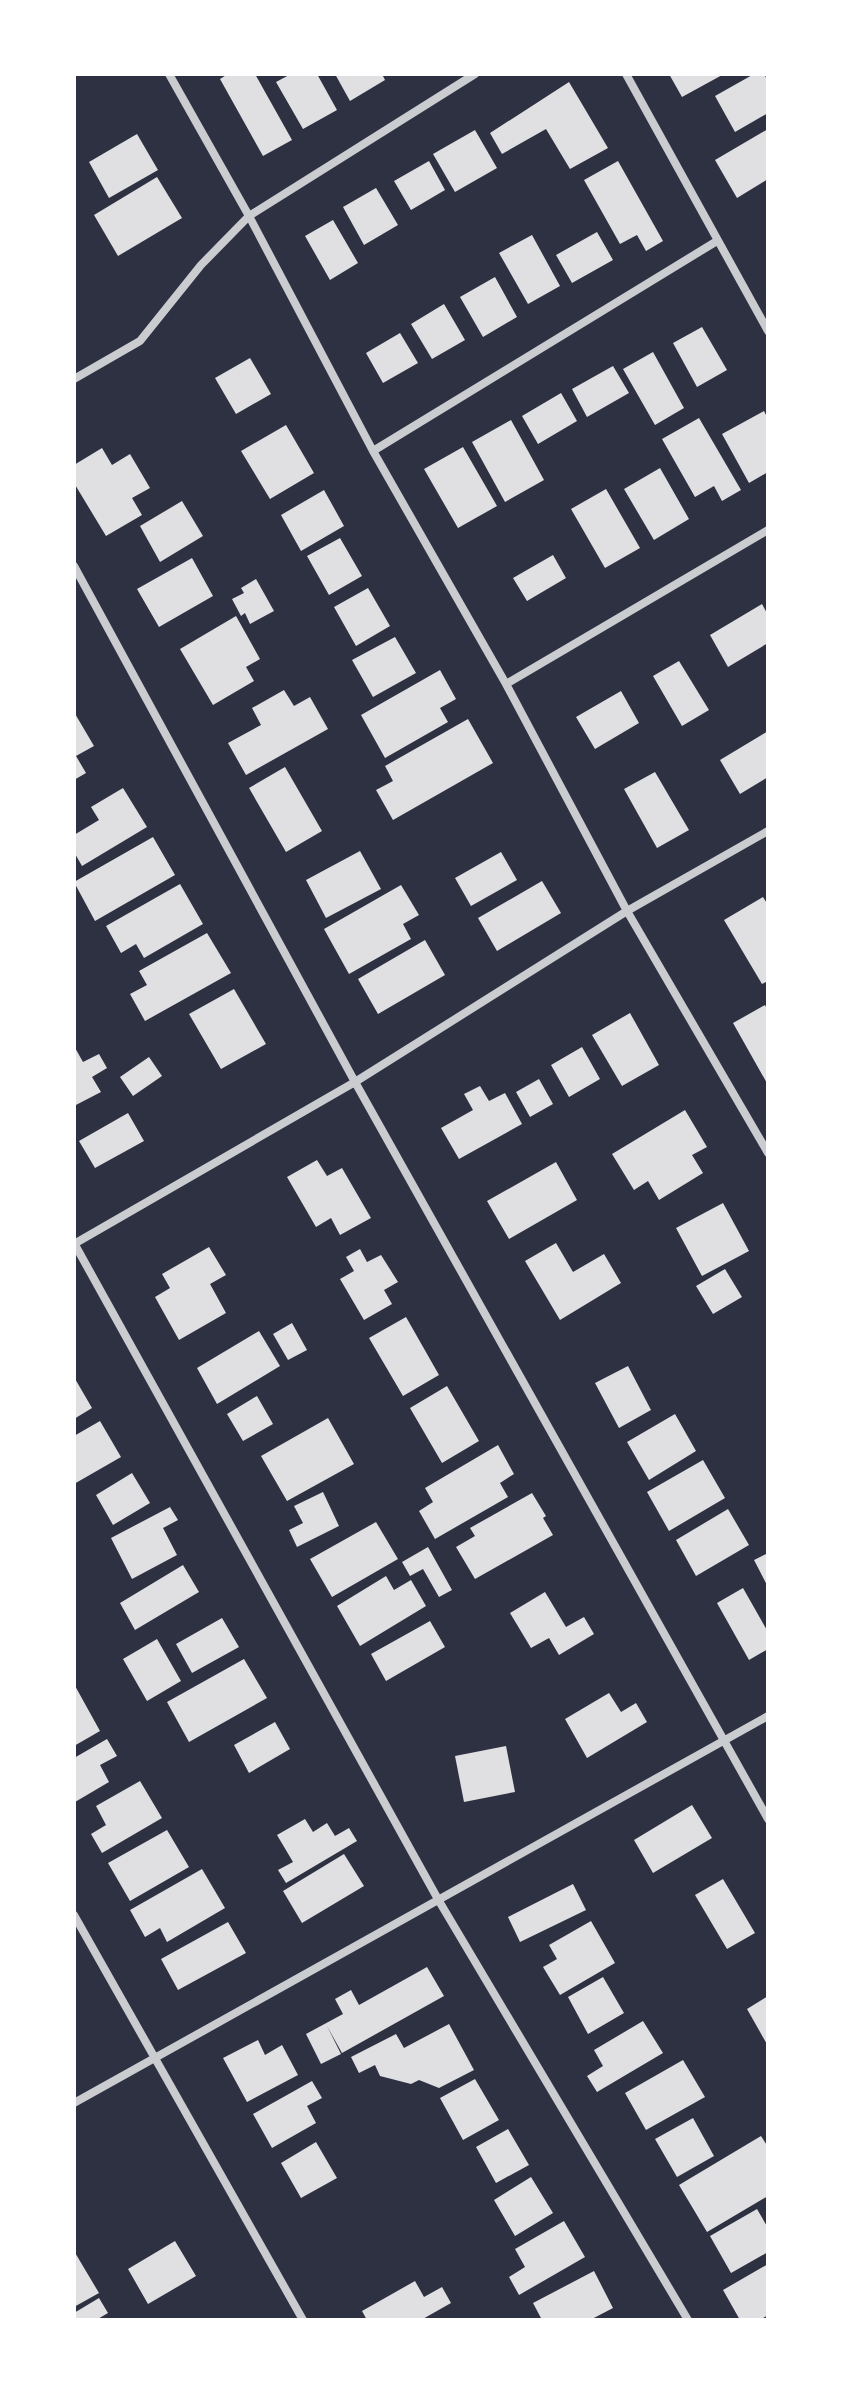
<svg xmlns="http://www.w3.org/2000/svg" width="842" height="2394" font-family="Barlow,sans-serif">
<style>
.building{fill:#e0e0e3}
.lines{fill:none;stroke-linecap:round;stroke-linejoin:round}
.minor{stroke:#caccd0;stroke-width:8}
</style>
<rect width="100%" height="100%" fill="#2d3142"/>
<path class="building" d="M228 74H255L292 140 263 156 220 79Z
M291 74H317L337 110 303 129 276 82Z
M335 74H382L385 80 350 101Z
M669 74H724L682 97Z
M754 74H764L768 81V113L735 132 715 96Z
M569 82 608 148 570 169 546 129 502 154 490 133Z
M768 129V179L737 198 715 160Z
M475 130 497 168 455 192 433 154Z
M137 134 158 170 109 198 89 162Z
M429 161 445 190 411 210 394 181Z
M618 161 663 241 646 251 637 235 620 244 584 180Z
M157 177 182 218 118 256 94 215Z
M376 188 398 225 364 245 343 207Z
M333 220 358 263 330 280 305 236Z
M597 232 613 260 572 283 556 255Z
M532 235 560 286 528 304 499 253Z
M495 277 517 317 483 337 460 297Z
M444 304 465 340 432 359 411 324Z
M702 327 727 370 697 387 673 343Z
M400 333 418 363 383 383 366 353Z
M653 352 684 408 655 425 623 369Z
M250 358 271 394 236 414 215 378Z
M613 366 629 393 587 417 572 389Z
M561 393 577 421 538 444 522 416Z
M764 411 768 419V472L749 483 722 434Z
M699 418 741 490 722 501 714 486 695 497 662 439Z
M511 420 544 480 505 502 472 442Z
M286 425 314 473 270 499 241 451Z
M463 447 497 506 458 528 424 469Z
M102 448 112 465 130 454 150 488 132 498 142 515 106 536 74 483V465Z
M660 468 689 519 654 540 624 489Z
M606 489 640 548 605 568 571 509Z
M324 490 344 526 301 551 281 515Z
M182 501 203 536 160 562 140 526Z
M340 538 362 576 329 595 307 556Z
M553 555 566 578 527 601 513 578Z
M192 558 213 596 159 627 137 589Z
M256 579 274 611 250 624 245 613 241 616 232 599 244 593 241 588Z
M368 588 390 626 356 646 334 607Z
M762 604 768 615V643L728 667 710 635Z
M236 616 260 659 246 667 254 681 213 705 180 649Z
M395 637 416 673 373 697 352 660Z
M679 661 709 710 682 726 653 676Z
M440 670 456 699 440 708 448 722 385 758 361 715Z
M284 690 294 706 310 697 328 729 246 775 228 743 261 725 252 708Z
M621 691 639 723 595 749 576 717Z
M74 712 94 746 76 756 86 773 74 780Z
M468 719 493 763 393 820 376 790 393 781 385 766Z
M768 731V777L740 794 720 760Z
M285 767 322 831 286 852 249 788Z
M655 772 689 830 657 848 624 789Z
M123 788 147 827 82 866 74 852V835L99 820 91 807Z
M153 837 175 875 95 921 74 882Z
M360 851 381 889 326 918 306 880Z
M501 852 517 880 471 906 455 878Z
M542 881 561 913 497 951 478 918Z
M180 884 203 924 144 958 136 944 121 953 106 926Z
M401 885 419 915 403 924 411 939 349 974 324 929Z
M763 897 768 905V981L762 984 724 920Z
M207 933 231 973 145 1021 130 994 147 985 139 971Z
M425 940 445 975 378 1014 358 979Z
M234 989 266 1044 221 1069 189 1014Z
M765 1005 768 1011V1085L733 1023Z
M630 1013 659 1065 622 1086 592 1035Z
M74 1046 83 1062 99 1054 107 1068 92 1077 101 1092 74 1106Z
M582 1047 600 1079 569 1097 551 1065Z
M149 1057 162 1076 133 1096 120 1077Z
M539 1079 553 1104 530 1117 516 1092Z
M480 1086 489 1101 505 1093 522 1124 459 1159 441 1128 473 1110 464 1094Z
M685 1110 707 1147 692 1155 703 1173 659 1200 648 1181 634 1190 612 1154Z
M128 1113 144 1141 95 1168 79 1141Z
M317 1160 327 1176 342 1168 371 1218 340 1235 331 1218 316 1227 287 1177Z
M556 1162 577 1200 509 1239 487 1201Z
M723 1203 749 1251 702 1276 676 1228Z
M556 1243 573 1272 604 1254 621 1283 560 1320 525 1261Z
M209 1247 226 1275 210 1284 226 1313 179 1340 155 1297 170 1288 162 1274Z
M360 1249 367 1262 381 1255 398 1282 384 1290 392 1304 364 1320 340 1279 354 1271 346 1257Z
M725 1269 742 1297 713 1314 696 1286Z
M406 1317 439 1375 403 1396 369 1338Z
M292 1323 307 1350 288 1360 273 1334Z
M259 1331 280 1366 217 1404 197 1368Z
M628 1366 651 1410 619 1428 595 1383Z
M74 1377 92 1408 74 1419Z
M447 1386 479 1441 442 1463 410 1408Z
M257 1396 273 1424 243 1441 227 1414Z
M675 1414 696 1451 649 1480 627 1442Z
M328 1418 354 1464 287 1501 261 1456Z
M100 1421 121 1457 74 1484V1436Z
M498 1445 514 1474 500 1483 508 1497 435 1539 419 1511 433 1502 425 1488Z
M703 1460 725 1498 669 1531 647 1492Z
M132 1473 150 1503 113 1525 96 1495Z
M323 1492 339 1526 297 1547 289 1530 303 1523 294 1506Z
M532 1493 546 1516 543 1518 553 1535 475 1579 456 1547 475 1536 470 1528Z
M170 1507 178 1520 163 1528 177 1555 132 1579 111 1538Z
M728 1509 749 1545 696 1576 676 1540Z
M376 1522 398 1559 332 1597 310 1559Z
M428 1547 452 1590 439 1597 423 1569 410 1576 402 1562Z
M768 1553V1587L754 1560Z
M183 1565 199 1592 135 1630 120 1603Z
M386 1576 394 1590 411 1580 426 1606 360 1646 337 1606Z
M743 1588 768 1632V1649L749 1660 717 1603Z
M545 1592 566 1627 584 1617 594 1634 559 1655 549 1638 531 1648 510 1613Z
M222 1618 239 1647 192 1673 176 1644Z
M430 1621 445 1647 386 1681 371 1654Z
M157 1639 181 1681 147 1701 123 1659Z
M244 1659 267 1698 189 1742 167 1702Z
M74 1684 100 1731 74 1746Z
M609 1693 621 1712 636 1703 647 1722 587 1758 565 1719Z
M275 1722 290 1749 249 1773 234 1745Z
M107 1739 117 1756 100 1765 109 1782 75 1802 74 1758Z
M506 1746 515 1792 464 1802 455 1756Z
M140 1781 162 1818 102 1853 91 1834 106 1825 96 1806Z
M692 1805 712 1838 653 1873 634 1840Z
M305 1819 313 1832 327 1823 335 1836 349 1828 357 1841 286 1883 278 1870 293 1862 277 1835Z
M167 1830 189 1867 130 1901 108 1863Z
M344 1854 364 1886 302 1923 283 1891Z
M202 1869 225 1908 167 1942 160 1928 145 1937 130 1910Z
M723 1879 755 1933 727 1949 695 1895Z
M573 1884 586 1910 520 1942 508 1917Z
M591 1921 615 1963 560 1995 543 1967 557 1959 549 1945Z
M228 1922 246 1953 178 1990 161 1959Z
M427 1967 444 1996 342 2053 327 2026 341 2054 321 2064 306 2034 343 2014 335 1999 351 1990 359 2005Z
M603 1977 624 2013 588 2034 568 1997Z
M768 1996V2046L747 2009Z
M643 2021 663 2053 597 2092 587 2076 603 2066 594 2050Z
M449 2024 474 2070 439 2088 419 2080 411 2084 380 2076 375 2065 359 2073 351 2057 396 2034 404 2048Z
M258 2040 265 2055 282 2045 298 2075 247 2102 223 2058Z
M683 2060 705 2097 646 2130 625 2093Z
M475 2079 499 2120 463 2140 440 2098Z
M312 2081 322 2098 307 2106 316 2123 272 2148 253 2114Z
M693 2118 714 2156 677 2177 655 2139Z
M508 2129 529 2165 496 2183 476 2147Z
M761 2136 768 2147V2196L707 2232 679 2185Z
M316 2142 337 2178 301 2198 281 2163Z
M531 2177 553 2213 515 2236 494 2200Z
M757 2209 768 2228V2252L731 2273 710 2236Z
M564 2221 585 2257 519 2295 509 2277 525 2267 515 2249Z
M175 2241 196 2276 148 2304 128 2269Z
M74 2251 99 2293 74 2307Z
M768 2264V2315L760 2320H740L723 2290Z
M594 2271 613 2308 590 2320H542L533 2303Z
M415 2281 424 2297 442 2287 451 2303 421 2320H367L362 2311Z
M99 2298 108 2313 96 2320H74V2313Z"/>
<g class="lines">
<path class="minor" d="M169 74 249 216 373 451 506 684 627 911 768 1153
M626 74 768 331
M74 379 140 341 201 265 249 216 475 74
M373 451 717 241
M74 566 355 1082 768 1819
M506 684 768 530
M74 1243 439 1901 688 2320
M74 1244 355 1082 627 911 768 831
M74 1915 303 2320
M74 2103 768 1716"/>
</g>
<rect width="842" height="2394" fill="none" stroke="#ffffff" stroke-width="152"/>
</svg>
